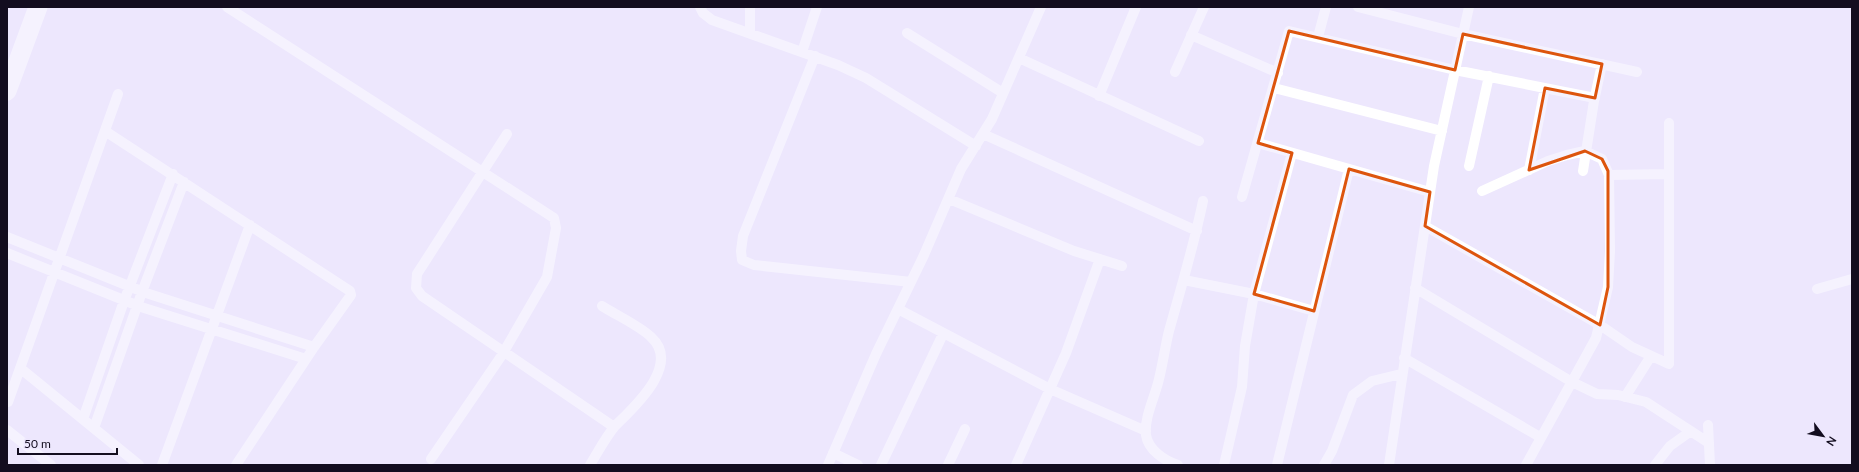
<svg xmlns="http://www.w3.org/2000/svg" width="1859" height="472" font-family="Lato,sans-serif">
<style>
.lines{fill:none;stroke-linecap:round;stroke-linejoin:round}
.street{stroke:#fff;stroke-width:10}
.highway{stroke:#fff;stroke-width:19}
.marked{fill:none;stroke:#dd550d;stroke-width:3;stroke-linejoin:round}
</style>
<rect width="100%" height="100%" fill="#ede7fd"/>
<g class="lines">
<path class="street" d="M227 7 554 218 556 228 547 277 502 355 431 459
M700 7 703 13 712 20 838 65 866 78 976 146
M1358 7 1463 34 1637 72
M750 33V7
M907 33 1003 93
M1191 35 1278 73
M1318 37 1326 7
M802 52 817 7
M815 56 743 236 741 251 742 260 754 265 911 282
M1019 58 1199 141
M1175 72 1204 7
M1274 88 1442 131
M1099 96 1136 7
M105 131 350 291 351 295 314 347 236 465
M507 134 417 274 416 288 422 296 614 427
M983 134 1197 231
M1258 143 1430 192
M1469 166 1489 76
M1529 170 1545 88
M1583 171 1594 101 1602 64
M1609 175 1668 174
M1482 191 1548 161 1567 155 1585 151 1602 159 1609 175 1610 251 1608 287 1596 338 1526 465
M1242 197 1289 31 1455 70 1595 98
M949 199 1074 251 1122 266
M1425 226 1600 325 1632 347 1669 364V123
M7 237 146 293 314 347
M7 253 141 307 306 359
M1184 280 1254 294 1314 311
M1415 288 1572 382 1597 394 1618 395 1646 402 1709 443
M1817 289 1852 279
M898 309 1050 389 1146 431
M1404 358 1540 437
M20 368 139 465
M1625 397 1651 356
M8 402 118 94
M83 419 124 301 173 174
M1708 425 1710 465
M94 428 142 292 184 182
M7 430 51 465
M833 453 858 465
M162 465 250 225
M590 465C598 452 605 438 615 426 633 408 682 365 651 337 640 326 616 315 602 306
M828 465 876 354 924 255 961 169 992 119 1041 7
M881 465 943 334
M948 465 965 429
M1016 465 1066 353 1100 259
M1178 465C1165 461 1148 450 1146 435 1144 417 1155 397 1159 379 1163 363 1165 347 1169 331 1181 288 1194 245 1203 201
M1224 465 1242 387 1245 346 1254 294 1292 153
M1277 465 1349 169
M1324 465 1332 451 1353 395 1372 381 1401 374
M1389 465 1434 166 1469 7
M1655 465 1670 446 1691 431"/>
<path class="highway" d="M7 91 38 7"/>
</g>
<path d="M0 0H1859V472H0ZM1289 31 1455 70 1463 34 1602 64 1595 98 1545 88 1529 170 1585 151 1602 159 1608 171V287L1600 325 1425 226 1430 192 1349 169 1314 311 1254 294 1292 153 1258 143Z" fill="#ede7fd" fill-opacity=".55" fill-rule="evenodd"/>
<path class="marked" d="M1289 31 1455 70 1463 34 1602 64 1595 98 1545 88 1529 170 1585 151 1602 159 1608 171V287L1600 325 1425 226 1430 192 1349 169 1314 311 1254 294 1292 153 1258 143Z"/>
<rect width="1859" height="472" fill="none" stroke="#130d1f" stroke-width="16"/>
<g transform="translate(1823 436) rotate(122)" stroke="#ede7fd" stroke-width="3" paint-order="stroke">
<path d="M0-3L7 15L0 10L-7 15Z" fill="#130d1f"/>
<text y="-6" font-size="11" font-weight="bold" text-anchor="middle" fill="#130d1f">N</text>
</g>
<path d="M18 448v6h99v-6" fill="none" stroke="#130d1f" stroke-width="2"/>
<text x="24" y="448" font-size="12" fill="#130d1f" stroke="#ede7fd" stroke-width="3" paint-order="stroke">50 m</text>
</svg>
